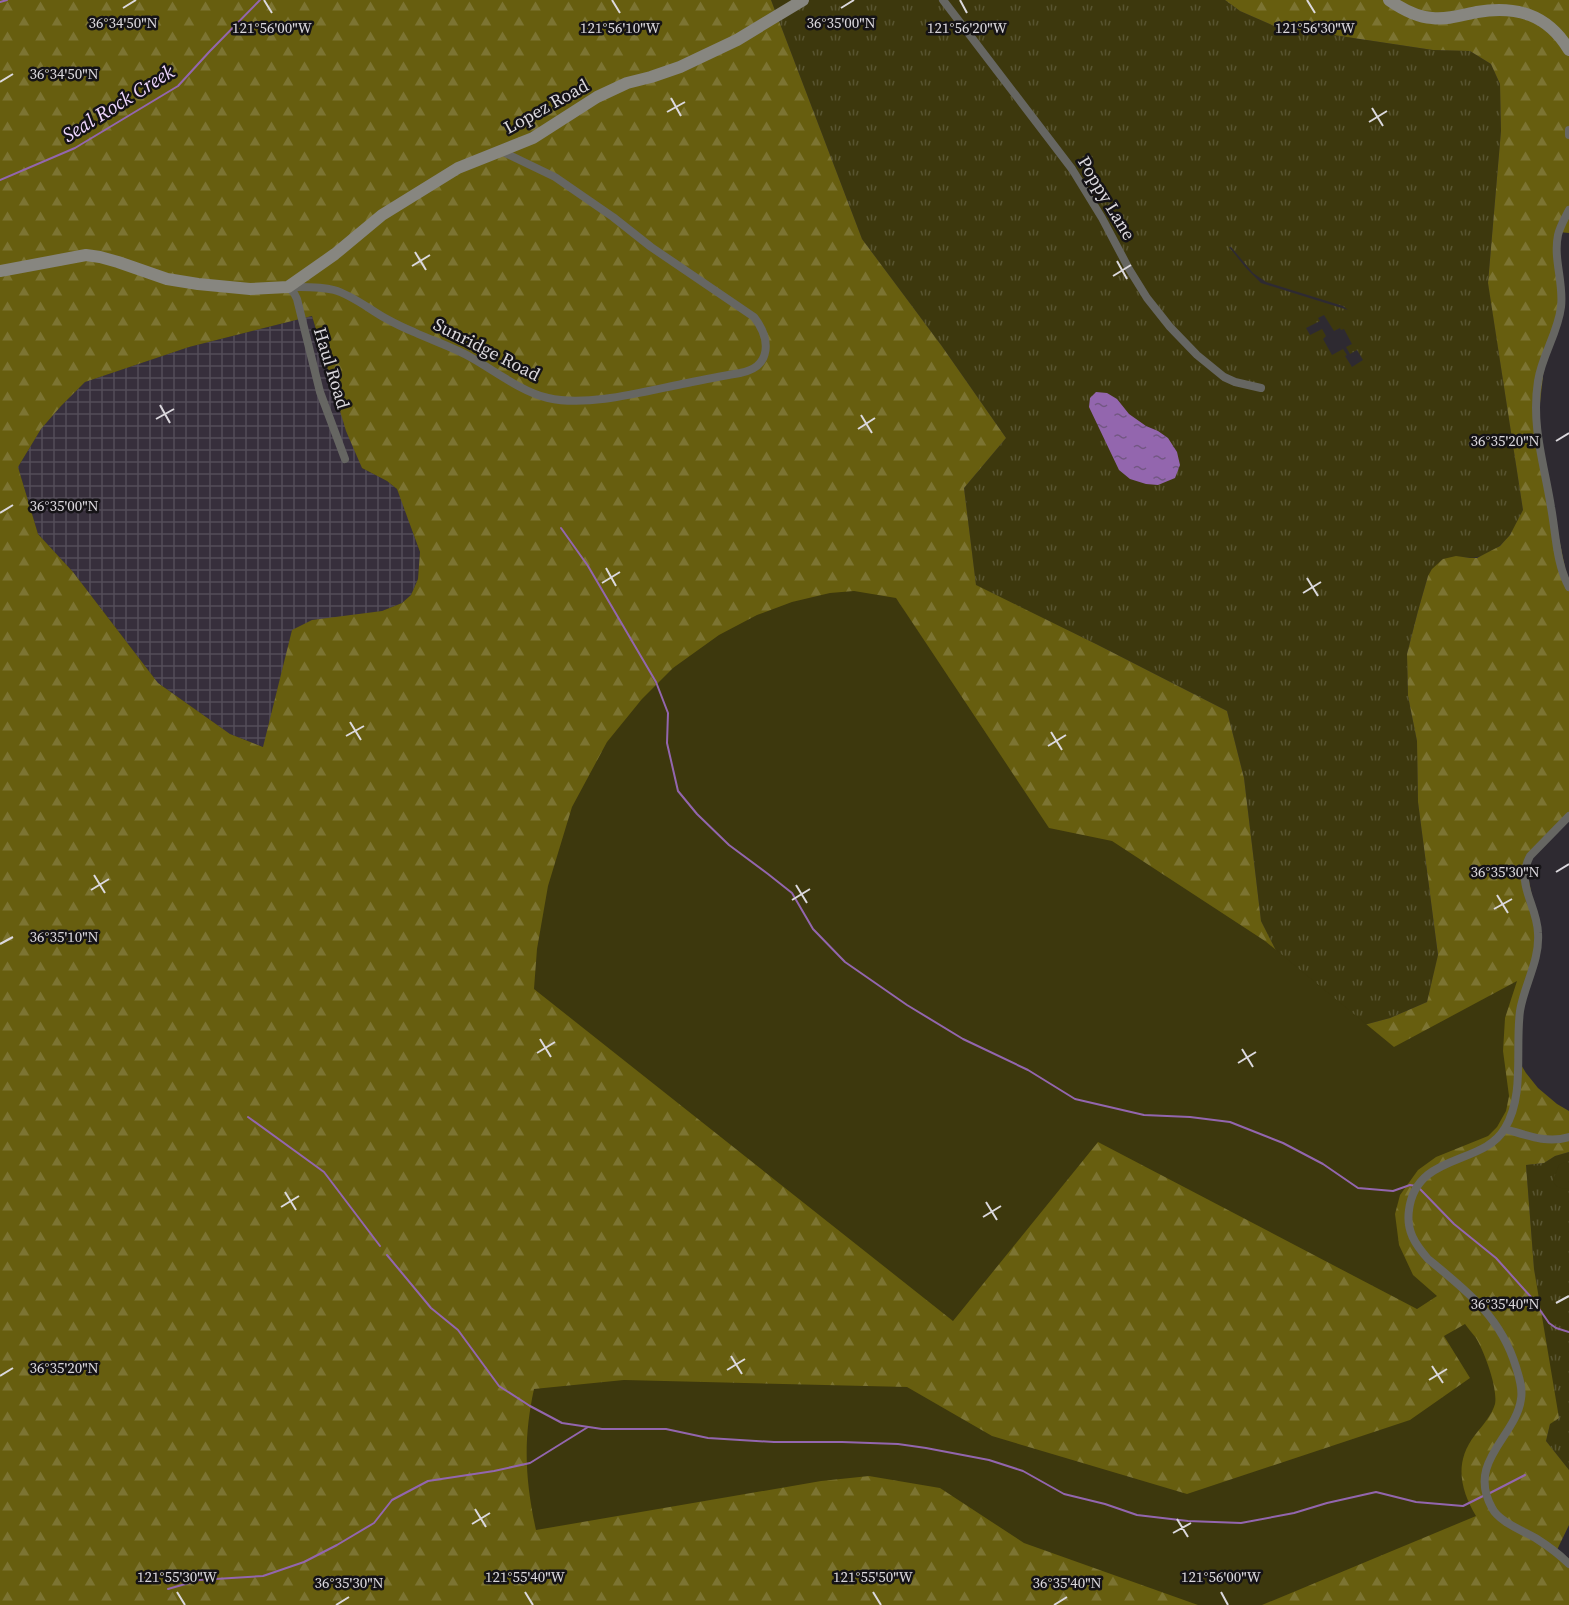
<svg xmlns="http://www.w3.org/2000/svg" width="1569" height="1605" font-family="'Source Serif 4',serif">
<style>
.industrial{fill:url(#industrial-grid)}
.grass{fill:url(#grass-tufts);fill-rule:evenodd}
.forest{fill:url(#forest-firs);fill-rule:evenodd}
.park{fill:#3d380d}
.water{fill:url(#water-ripples)}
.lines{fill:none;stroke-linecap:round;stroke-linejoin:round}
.stream{stroke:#9366ae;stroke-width:2}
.street{stroke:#666662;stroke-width:8}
.secondary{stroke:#878680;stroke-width:12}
.ticks{fill:none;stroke:#dbd8dd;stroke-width:2}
.labels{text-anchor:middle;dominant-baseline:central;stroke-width:5;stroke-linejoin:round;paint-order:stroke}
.street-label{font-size:18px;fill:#dbd8dd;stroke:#151316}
.water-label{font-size:20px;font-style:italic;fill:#efd7ff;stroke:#151316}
.ticks-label{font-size:15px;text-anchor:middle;fill:#dbd8dd;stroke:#151316;stroke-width:5;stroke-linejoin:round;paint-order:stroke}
</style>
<defs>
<pattern id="industrial-grid" width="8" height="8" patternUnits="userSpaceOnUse" patternTransform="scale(1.5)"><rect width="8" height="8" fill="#372f3c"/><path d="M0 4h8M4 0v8" fill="none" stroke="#534c58"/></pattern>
<pattern id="grass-tufts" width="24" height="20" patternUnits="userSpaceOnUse" patternTransform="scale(1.5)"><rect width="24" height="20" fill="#3d380d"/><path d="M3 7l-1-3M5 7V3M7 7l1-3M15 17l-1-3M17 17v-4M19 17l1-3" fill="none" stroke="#585430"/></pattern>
<pattern id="forest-firs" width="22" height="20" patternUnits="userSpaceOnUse" patternTransform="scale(1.5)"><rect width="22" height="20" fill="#675e0f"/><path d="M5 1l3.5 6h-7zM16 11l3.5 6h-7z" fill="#7c7432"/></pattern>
<pattern id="water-ripples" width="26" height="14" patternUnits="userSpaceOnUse" patternTransform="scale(1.5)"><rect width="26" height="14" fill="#9366ae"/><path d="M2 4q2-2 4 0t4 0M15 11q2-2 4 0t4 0" fill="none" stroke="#735783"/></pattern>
</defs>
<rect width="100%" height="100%" fill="#2e2a31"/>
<path class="industrial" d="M312 316 321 349 362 468 387 481 397 489 402 501 420 553 418 579 411 595 402 603 382 611 359 615 292 630 264 747 230 734 158 683 73 572 38 534 18 467 41 429 61 406 85 382 189 347Z"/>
<path class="grass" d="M771 0H1225L1240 11 1274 26 1433 50 1470 51 1491 64 1500 84 1501 131 1488 282 1523 510C1519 518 1515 528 1509 536 1499 549 1480 561 1463 557L1428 576 1418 611 1407 654 1408 696 1417 741 1418 802 1438 956 1427 1002 1390 1018 1364 1025 1299 996 1261 921 1244 778 1227 711 1096 644 976 586 964 488 1006 438 941 345 862 239ZM1229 247H1231L1253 273 1266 282 1343 306 1348 310 1261 283 1246 268ZM1324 315 1334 331 1340 328 1341 330 1344 329 1352 344 1346 347 1350 354 1357 350 1363 360 1352 367 1345 356 1347 355 1343 349 1332 355 1323 339 1326 336 1322 329 1310 335 1306 328 1320 321 1318 318Z
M1569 1152V1470L1546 1441 1550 1424 1534 1269 1526 1165 1544 1163 1555 1156Z"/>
<path class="forest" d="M0 0H771L862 239 941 345 1006 438 964 488 976 585 1096 644 1227 711 1244 778 1261 921 1299 996 1364 1025 1390 1018 1427 1002 1438 955 1418 802 1417 741 1408 696 1407 654 1418 611 1428 576 1432 569 1443 559 1456 556 1470 558H1477L1500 546 1510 535 1523 510 1488 283 1501 131 1500 84 1491 64 1470 51 1433 50 1274 26 1240 11 1225 0H1569V233L1559 232 1562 298 1545 357 1537 431 1569 587V816L1526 864 1539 935 1526 989 1517 1058 1526 1073 1538 1088 1557 1104 1569 1111V1152L1555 1156 1544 1163 1526 1165 1534 1269 1559 1418 1550 1424 1546 1441 1569 1470V1525L1556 1552 1569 1564V1605H0ZM312 316 346 431 362 468 387 481 397 489 420 552 418 579 411 595 402 603 382 611 312 620 292 630 263 747 230 734 158 683 73 572 38 534 18 467 41 429 61 406 85 382 189 347Z"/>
<path class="park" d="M854 591 896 598 1049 828 1112 841 1265 941 1394 1047 1517 981 1505 1018 1503 1051 1509 1096 1506 1111 1497 1127 1488 1136 1436 1157 1418 1170 1400 1195 1395 1214 1399 1245 1413 1275 1437 1296 1417 1309 1098 1142 953 1321 534 989 537 949 548 886 572 807 607 742 642 699 673 668 719 635 757 615 792 602 830 593Z
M1565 1162 1569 1164V1189C1561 1188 1555 1189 1553 1180L1559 1165Z
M1465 1324C1468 1328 1472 1333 1476 1338 1484 1351 1498 1388 1495 1404 1492 1415 1482 1426 1475 1435 1454 1462 1460 1489 1476 1516L1262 1605H1198L1024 1543 940 1488 869 1476 821 1481 536 1530C525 1479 523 1440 534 1389L624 1380 907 1387 992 1436 1187 1494 1410 1420 1470 1378 1444 1336Z"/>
<path class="water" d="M1096 392 1107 393 1117 399 1129 414 1146 426 1158 431 1168 438 1177 452 1180 465 1175 478 1158 485 1146 484 1130 479 1119 470 1089 407 1090 398Z"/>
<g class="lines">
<path class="stream" d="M0 2 7 0
M0 180 75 148 178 86 210 51 260 0
M561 528 588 566 656 682 668 713 667 743 678 791 697 814 729 845 768 874 792 893 813 929 845 962 907 1005 963 1039 1028 1070 1075 1099 1144 1115 1190 1117 1230 1122 1283 1143 1323 1164 1358 1188 1393 1191 1410 1185 1416 1186
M248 1117 324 1172 380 1246
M1420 1189 1454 1224 1496 1258 1531 1297 1549 1323 1556 1328 1569 1332
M387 1255 431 1308 458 1330 499 1386 530 1406 562 1423 602 1429H666L708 1438 774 1442H842L898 1444 926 1448 989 1460 1023 1471 1064 1494 1105 1504 1137 1515 1188 1521 1241 1523 1294 1513 1327 1503 1376 1492 1416 1502 1463 1506 1485 1495
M1490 1493 1525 1475
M168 1589 199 1580 263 1576 304 1562 337 1545 374 1523 392 1500 428 1481 494 1471 530 1463 588 1427"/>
<path class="street" d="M943 0 1072 169 1102 218 1129 269 1147 298 1170 327 1197 355 1224 377 1235 382 1261 388
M1569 130V135
M1569 210C1565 218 1560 226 1558 235 1553 259 1564 283 1561 307 1558 333 1542 355 1538 381 1531 426 1544 463 1551 507 1556 534 1556 563 1569 587
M288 287C304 287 319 286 334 290 352 295 369 309 385 318 394 323 404 328 414 332 433 341 453 347 472 358 495 371 522 392 548 398 587 407 643 392 682 384 702 380 721 376 740 373 772 367 771 339 754 317L651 247 613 217 555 177 501 151
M288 287 294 293 297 299 320 392 345 459
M1569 816 1530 856C1515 885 1537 904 1538 933 1540 961 1524 985 1520 1011 1515 1049 1525 1095 1505 1128 1484 1166 1416 1152 1409 1210 1406 1231 1415 1244 1428 1259 1467 1291 1501 1317 1516 1367 1519 1377 1523 1388 1521 1399 1516 1437 1466 1461 1492 1508 1499 1522 1524 1531 1537 1539 1548 1546 1559 1554 1569 1564
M1505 1129C1526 1135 1547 1144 1569 1137"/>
<path class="secondary" d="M1389 0C1402 9 1416 17 1432 18 1447 20 1462 15 1477 12 1517 5 1548 15 1569 50
M0 271 86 255 100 257 118 262 167 279 198 284 250 289 288 287 335 254 382 215 458 168 533 138 597 97 627 83 651 77 680 67 737 40 803 0"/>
</g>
<path class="ticks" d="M264 0 272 13M612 0 620 13M960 0 967 13M1307 0 1315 13M123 8 136 0M841 8 854 0M0 82 13 74M671 98 681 116M1372 108 1383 126M667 112 685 102M1369 122 1387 111M415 252 426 270M1117 261 1127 279M412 266 430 255M1113 276 1131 265M160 405 170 423M861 415 872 433M156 419 174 409M858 429 875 418M1556 441 1569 433M0 513 13 505M606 568 616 586M1307 578 1318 596M602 583 620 572M1303 593 1321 582M350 722 361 740M1051 732 1062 750M346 736 364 726M1048 746 1066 735M1556 872 1569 864M94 875 105 893M796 885 807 903M91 890 109 879M1497 895 1508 913M792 900 810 889M1494 909 1512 899M0 944 13 937M540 1039 551 1057M1242 1049 1253 1067M537 1053 555 1042M1238 1063 1256 1052M285 1192 296 1210M986 1202 997 1220M281 1207 299 1196M983 1217 1001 1206M1556 1303 1569 1296M731 1356 742 1374M1432 1366 1443 1383M727 1370 745 1359M0 1376 13 1368M1429 1380 1447 1369M475 1509 486 1527M1177 1519 1188 1537M472 1524 490 1513M1173 1533 1191 1523M177 1592 185 1605M525 1592 533 1605M873 1592 881 1605M1221 1592 1228 1605M336 1605 349 1597M1054 1605 1067 1597"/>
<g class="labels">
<g class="street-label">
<text transform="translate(546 106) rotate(-29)">Lopez Road</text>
<text transform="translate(1107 198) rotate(59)">Poppy Lane</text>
<text transform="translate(487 349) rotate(27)">Sunridge Road</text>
<text transform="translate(332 368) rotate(73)">Haul Road</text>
</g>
<g class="water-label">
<text transform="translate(118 103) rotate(-32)">Seal Rock Creek</text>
</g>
</g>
<g class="ticks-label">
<text x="123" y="28">36°34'50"N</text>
<text x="841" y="28">36°35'00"N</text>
<text x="272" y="33">121°56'00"W</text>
<text x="620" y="33">121°56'10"W</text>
<text x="967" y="33">121°56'20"W</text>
<text x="1315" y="33">121°56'30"W</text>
<text x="64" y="79">36°34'50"N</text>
<text x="1505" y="446">36°35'20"N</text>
<text x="64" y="511">36°35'00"N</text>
<text x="1505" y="877">36°35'30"N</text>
<text x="64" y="942">36°35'10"N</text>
<text x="1505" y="1309">36°35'40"N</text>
<text x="64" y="1373">36°35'20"N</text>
<text x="177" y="1582">121°55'30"W</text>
<text x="525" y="1582">121°55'40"W</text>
<text x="873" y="1582">121°55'50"W</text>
<text x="1221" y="1582">121°56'00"W</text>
<text x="349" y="1588">36°35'30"N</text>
<text x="1067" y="1588">36°35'40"N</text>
</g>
</svg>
